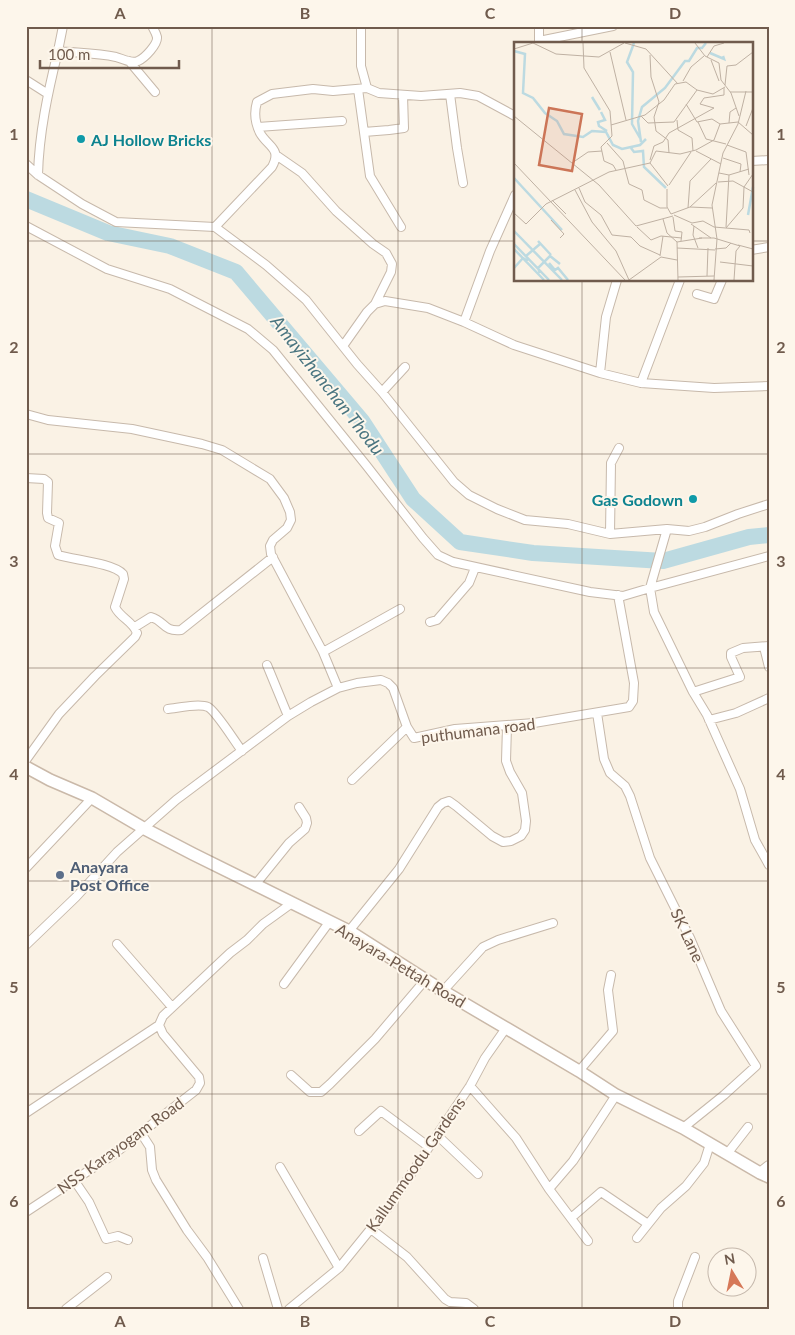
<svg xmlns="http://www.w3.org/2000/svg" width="795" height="1335" font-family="Lato,sans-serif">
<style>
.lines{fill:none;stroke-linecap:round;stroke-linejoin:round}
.river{stroke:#bcdae1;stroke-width:16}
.minor-casing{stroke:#c7b9ab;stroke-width:10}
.tertiary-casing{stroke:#c7b9ab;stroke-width:12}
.secondary-casing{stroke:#cab9a9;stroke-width:14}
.minor{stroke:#fff;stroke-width:8}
.tertiary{stroke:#fff;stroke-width:10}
.secondary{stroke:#fff;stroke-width:11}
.grid{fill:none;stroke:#705b4d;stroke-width:1;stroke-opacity:0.55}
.culture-dot{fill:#0f9aa8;stroke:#fdf6eb;stroke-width:2}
.service-dot{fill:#5c6f8a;stroke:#fdf6eb;stroke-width:2}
.labels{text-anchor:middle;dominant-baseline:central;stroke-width:4;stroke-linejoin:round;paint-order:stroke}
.culture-label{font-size:16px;font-weight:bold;fill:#0d838f;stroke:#fdf6eb;text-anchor:start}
.street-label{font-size:16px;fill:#705b4d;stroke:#fdf6eb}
.service-label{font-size:16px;font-weight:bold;fill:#4e5e75;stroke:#fdf6eb;text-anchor:start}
.water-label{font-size:18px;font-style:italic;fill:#4a7580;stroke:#fdf6eb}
.inset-river{fill:none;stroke:#bcdae1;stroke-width:2.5}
.inset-road{fill:none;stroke:#bfb1a3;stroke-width:1}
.view{fill:#cc7557;fill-opacity:0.15;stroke:#cc7557;stroke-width:2.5}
.inset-edge{fill:none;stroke:#705b4d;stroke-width:2.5}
.neatline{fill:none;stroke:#705b4d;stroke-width:2}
.grid-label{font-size:16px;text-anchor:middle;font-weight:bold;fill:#705b4d}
</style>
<rect width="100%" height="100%" fill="#faf2e5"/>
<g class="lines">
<path class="river" d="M26 199 108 233 170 246 236 272 362 421 413 499 460 542 533 553 663 561 749 537 769 535"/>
<g class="minor-casing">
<path id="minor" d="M361 26V66L367 88 379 93 421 96 460 93 478 96 515 116
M539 26V44
M539 41 613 26
M58 51 63 26
M129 61 155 92
M26 80 48 94
M358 89 370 176 401 227
M450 94 457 148 463 183
M258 127 342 121
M364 132 389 130 404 128 403 95
M276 155 302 173 336 211 373 244 386 253 392 264 391 272 375 304
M751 161 769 160
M26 164 38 175 82 204 116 222 215 227 266 265 306 300 357 364 382 392 454 482 469 495 497 509 525 520 568 524 610 534 667 529 689 531 705 527 738 514 769 504
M38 175C39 133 48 92 58 51 77 53 97 53 116 57 123 59 132 64 138 61 145 58 158 44 157 37 156 33 154 30 152 26
M26 226 107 269 170 289 248 329 273 350 366 465 423 538 438 555 453 562 590 592 623 596 650 588 769 556
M215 227 272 167C282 148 268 147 260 133 255 123 254 112 257 102L272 94 313 89 333 91 367 88
M751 250 769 247
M697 294 714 299 722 280
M464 322 490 251 515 195
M343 346 367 312 375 304 385 301 428 308 464 322 514 345 600 373 641 383 714 388 769 386
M600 373 606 317 617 280
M641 383 680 280
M382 392 405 367
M26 414 48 420 132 429 202 444 222 450 270 479 284 498 290 512 291 520 287 528 273 540 270 546 271 554 323 652 338 688
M26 478 44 479 48 482 47 513 48 518 59 523 55 546 58 555C74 560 113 563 123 574L124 579 115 607C120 618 133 621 137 633L135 637 95 676 59 714 26 760
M667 529 650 588 654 612 693 692 707 715 740 789 755 840 769 865
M610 534 611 463 619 448
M430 622 437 620 469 583 475 568
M135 627 151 617C165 621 163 632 181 630L273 557
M764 647 769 667
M323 652 400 609
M267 665 288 716
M693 692 740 677 731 657V653L743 648 769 646
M168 709C178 708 199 703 208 707 216 711 235 742 242 751
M597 713 604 759 610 773 625 786 630 796 650 858 690 938 721 1011 756 1066 724 1095 683 1128
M709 720 736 713 769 698
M352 780 407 727
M26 868 92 798
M255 885 289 843 305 829 307 823 306 818 299 807
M349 931 399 869 438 807 443 803 449 801 456 806 492 836 503 842 511 841 521 836 525 830 526 821 522 793 510 772 506 761 507 726
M117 944 172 1007
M26 945 76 897 117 852 176 800 288 716 311 702 338 688 357 683 381 680 388 683 393 688 407 727 414 738 455 729 534 723 629 707 633 701 634 683 618 595
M284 984 330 921
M443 991 483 947 498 940 553 923
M579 1071 613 1031 608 990 611 975
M291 1075 310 1092H321L330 1084 375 1039 426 979
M470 1086 516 1138 549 1189 588 1241
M26 1113 159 1025
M359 1131 381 1111 429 1147
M141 1133 150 1147 152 1170 156 1180 187 1230 207 1257 239 1309
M437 1135 478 1174
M727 1154 748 1127
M280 1167 339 1268
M74 1180 89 1202 106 1239 118 1236 128 1240
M549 1189 573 1161 616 1095
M26 1212 114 1154 196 1090 200 1083 199 1077 163 1034 159 1025 163 1016 230 953 247 940 263 924 292 903
M571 1218 601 1192 648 1224
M371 1229 407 1257 445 1299 450 1302 466 1303 474 1309
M637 1238 661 1208 686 1186 704 1163 710 1144
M263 1258 278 1309
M66 1309 107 1277
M289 1309 339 1268 391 1204 437 1135 470 1086 485 1058 506 1028
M678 1309V1301L695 1257"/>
</g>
<g class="tertiary-casing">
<path id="tertiary" d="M760 1173 769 1166"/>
</g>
<g class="secondary-casing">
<path id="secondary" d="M26 767 50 780 92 798 145 829 193 854 349 931 443 991 579 1071 616 1095 683 1128 760 1173 769 1177"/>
</g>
<use href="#minor" class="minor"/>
<use href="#tertiary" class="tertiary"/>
<use href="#secondary" class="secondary"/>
</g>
<path class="grid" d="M212 26V1309M398 26V1309M582 26V44M26 241H515M751 241H769M582 280V1309M26 454H769M26 668H769M26 881H769M26 1094H769"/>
<g class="culture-dot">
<circle cx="81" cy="139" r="5"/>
<circle cx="693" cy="499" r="5"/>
</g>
<circle class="service-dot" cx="60" cy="875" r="5"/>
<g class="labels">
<g class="culture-label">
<text x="91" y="139">AJ Hollow Bricks</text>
<text x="683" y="499" text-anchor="end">Gas Godown</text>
</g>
<g class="street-label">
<text transform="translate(478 730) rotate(-7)">puthumana road</text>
<text transform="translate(688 935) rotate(65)">SK Lane</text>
<text transform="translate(401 965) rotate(31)">Anayara-Pettah Road</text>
<text transform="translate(120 1145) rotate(-36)">NSS Karayogam Road</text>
<text transform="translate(415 1164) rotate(-55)">Kallummoodu Gardens</text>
</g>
<g class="service-label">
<text x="70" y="866">Anayara<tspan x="70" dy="18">Post Office</tspan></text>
</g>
<g class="water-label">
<text transform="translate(328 385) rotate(52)">Amayizhanchan Thodu</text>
</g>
</g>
<g transform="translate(514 42)">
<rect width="239" height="239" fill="#faf2e5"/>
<path class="inset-river" d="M120 1 113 20 119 30 118 82 126 96M0 9 11 12 9 51 19 56 31 71 43 79 50 92 69 95 78 89 92 90 99 103 108 107 126 103 132 97M196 11 210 17 209 14M78 55 86 68M87 70 91 78 84 80 85 84 93 89M127 100 124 79 128 65 151 46 171 19H175L183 6H188L192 1M117 106 120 110 129 109 130 125 152 146M0 136 48 188M234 173 239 145M0 189 48 238M24 199 37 213M0 202 35 238M0 207 30 238M12 214 26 202M35 221 41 228 44 226 54 238M0 226 9 216 14 219M26 231 24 226 36 214 46 222"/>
<path class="inset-road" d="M69 1 70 26 96 69 98 94 87 105 90 119 99 123 102 128M111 1 132 7M181 1 191 14 205 21 207 38 217 51 225 74M0 7 19 1 42 12 85 15 110 1M132 7 164 42M96 10 112 78M136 13 137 35 145 60 140 75 142 89 154 98 155 111M193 15 200 4 210 1M197 18 205 39M169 39 177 25 190 14M211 43 213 24 222 23 239 10M216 50H239M172 62 183 80 198 77 206 82M0 74 85 143 122 184 159 174M127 74 134 81 160 80 183 48M163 78 164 88 178 96 179 109M184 80 192 97 212 102M215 81 216 70 222 66M97 83 131 73 150 58 161 42 172 40 183 48 199 52 211 45M232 84 239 66M93 101 109 119 111 127M213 103 232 110M182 109 207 122M232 110 235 133M209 116 227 122 226 130M136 118 140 104 149 100 155 91 200 66 186 62 190 56 210 53V46M0 121 111 238M58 121 74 110 88 109M136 121 154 144M111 127 115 142 128 148 130 158 146 166H153M205 131 215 133 212 185M215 133 235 127M204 140 219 139 239 150M155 143 177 110M65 146 71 160 87 173 98 193 117 195 126 204 146 213M153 147V165L157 172M61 148 78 180 102 209 115 238M38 158 52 172M176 165 202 141M174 166 176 139 197 117M0 171 12 182 32 162 95 130 136 121 142 109 166 112 182 108 200 98 206 82 224 80 239 93M157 172 176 165 198 166M160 173 178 181 189 179 200 185M159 175 161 189 168 190 167 199M149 177 153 191 163 200M37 178 50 192 46 196M177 182 197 196M180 184 179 193 184 206M123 185 137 198 147 194 168 196M200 185 235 188 236 191M212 186 229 166 230 145 239 132M185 196H200L226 204M224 203 239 207M163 206 201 208M201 207 212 206 217 201M146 214 149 194M206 220 239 224M193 234 194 206M164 235 200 234M115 238 147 215 163 218M164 238 163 200 188 196M200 238 203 197 198 163 209 111 224 82 232 49M220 238 222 209 226 204"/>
<path class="view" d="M35 66 68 72 58 129 25 123Z"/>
<rect width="239" height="239" class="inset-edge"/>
</g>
<rect width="795" height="1335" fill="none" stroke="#fdf6eb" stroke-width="55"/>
<g transform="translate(732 1272) rotate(350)"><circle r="24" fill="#fdf6eb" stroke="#c5b8ac"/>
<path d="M0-4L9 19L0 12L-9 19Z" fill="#d67858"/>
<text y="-8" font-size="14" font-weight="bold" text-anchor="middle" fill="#705b4d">N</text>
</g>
<path d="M40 60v8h139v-8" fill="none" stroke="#705b4d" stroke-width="2.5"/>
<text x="48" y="60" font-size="15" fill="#705b4d" stroke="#fdf6eb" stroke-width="4" paint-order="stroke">100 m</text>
<rect x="28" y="28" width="740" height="1280" class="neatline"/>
<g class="grid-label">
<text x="120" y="19">A</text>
<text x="305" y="19">B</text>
<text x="490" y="19">C</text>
<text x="675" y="19">D</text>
<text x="14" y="140">1</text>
<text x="781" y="140">1</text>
<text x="14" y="353">2</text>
<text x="781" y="353">2</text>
<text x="14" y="567">3</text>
<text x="781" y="567">3</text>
<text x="14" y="780">4</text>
<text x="781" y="780">4</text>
<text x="14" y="993">5</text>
<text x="781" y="993">5</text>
<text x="14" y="1207">6</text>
<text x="781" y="1207">6</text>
<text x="120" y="1327">A</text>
<text x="305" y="1327">B</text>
<text x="490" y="1327">C</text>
<text x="675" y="1327">D</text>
</g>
</svg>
